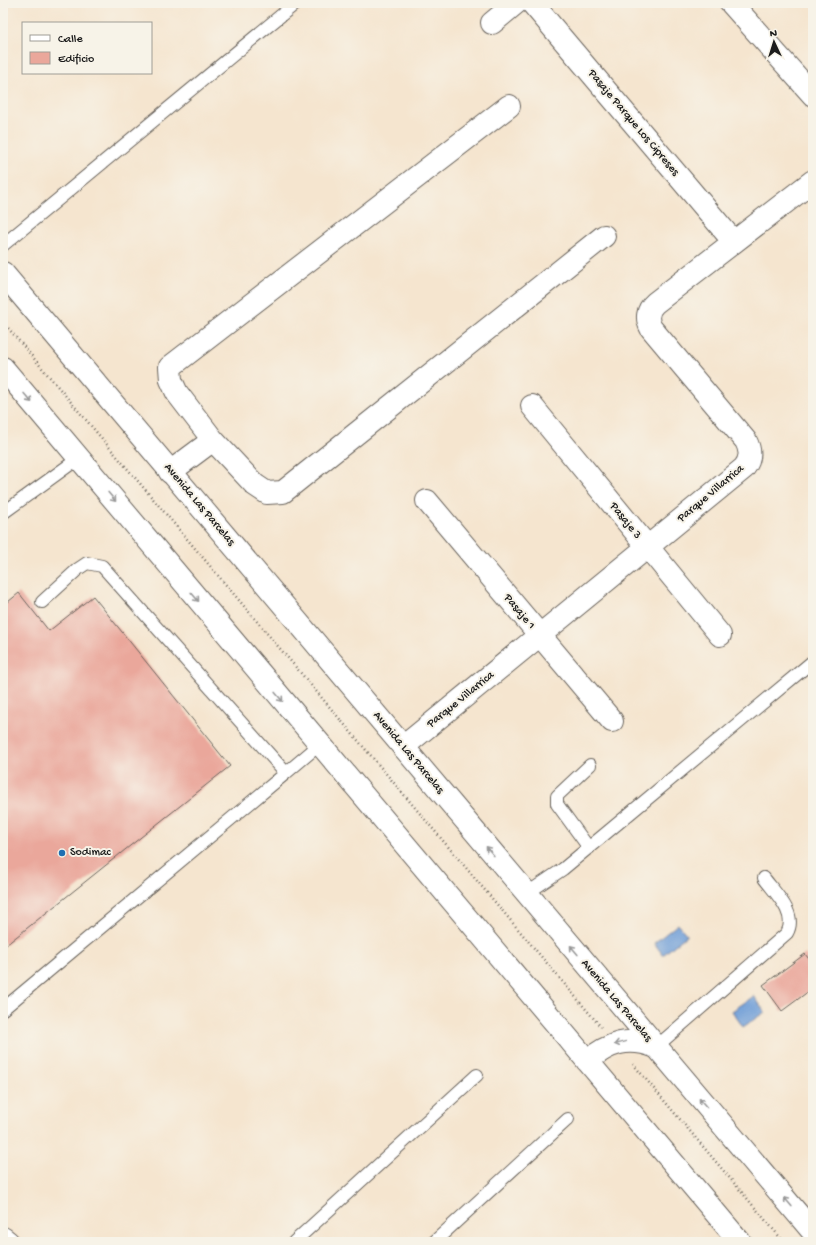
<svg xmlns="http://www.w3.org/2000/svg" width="816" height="1245" font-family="'Gochi Hand',sans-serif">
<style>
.water{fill:#6e9dd7;stroke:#455c7a}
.building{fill:#eaa79b}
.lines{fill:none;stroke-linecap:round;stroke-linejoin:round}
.lane-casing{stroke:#68625b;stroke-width:14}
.street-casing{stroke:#68625b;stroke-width:24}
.secondary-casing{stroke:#68625b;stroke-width:24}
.path{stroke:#68625b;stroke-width:2.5;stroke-dasharray:1 3;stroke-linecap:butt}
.lane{stroke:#fff;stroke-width:12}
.street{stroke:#fff;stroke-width:22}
.secondary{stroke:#fff;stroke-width:22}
.oneway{stroke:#999}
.poi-dot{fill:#1f6fb2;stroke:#f7f3e8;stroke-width:1.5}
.labels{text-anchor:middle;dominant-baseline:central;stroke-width:4;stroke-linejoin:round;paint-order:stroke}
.street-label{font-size:12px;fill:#1c1c1c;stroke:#f7f3e8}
.poi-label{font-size:12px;fill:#1c1c1c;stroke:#f7f3e8;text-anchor:start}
</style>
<rect width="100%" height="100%" fill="#f7f3e8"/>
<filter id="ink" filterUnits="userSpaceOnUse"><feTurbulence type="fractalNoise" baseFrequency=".025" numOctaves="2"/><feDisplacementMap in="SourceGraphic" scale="8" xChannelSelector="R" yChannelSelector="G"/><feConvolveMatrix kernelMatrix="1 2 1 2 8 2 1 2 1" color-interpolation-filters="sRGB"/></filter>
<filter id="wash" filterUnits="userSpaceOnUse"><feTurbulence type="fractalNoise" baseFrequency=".012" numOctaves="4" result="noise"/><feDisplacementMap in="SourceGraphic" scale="16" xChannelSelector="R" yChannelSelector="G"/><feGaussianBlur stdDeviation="0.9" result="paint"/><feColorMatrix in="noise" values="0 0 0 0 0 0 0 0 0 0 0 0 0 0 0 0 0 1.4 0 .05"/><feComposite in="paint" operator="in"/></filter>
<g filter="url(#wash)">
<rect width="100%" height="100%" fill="#f5e5cf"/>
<path class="water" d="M678 924 687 935 663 955 654 943Z
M754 996 765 1012 743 1027 732 1011Z"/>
<g id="blocks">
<path class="building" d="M19 593 49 631 93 596 230 766 6 945 3 941V606Z
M805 954 813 964V988L782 1011 763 985Z"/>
</g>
</g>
<g filter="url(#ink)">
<use href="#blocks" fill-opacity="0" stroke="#68625b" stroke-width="1"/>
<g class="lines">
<g class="lane-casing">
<path id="lane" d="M3 245 296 3
M3 513 79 458
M286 773 319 745
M589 848 557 804V796L590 765
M526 894 563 869 813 661
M3 1009 286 773 102 566 87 563 78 569 42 602
M656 1047 787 933C798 914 775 893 764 878
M294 1242 477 1075
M434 1242 568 1119"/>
</g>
<g class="street-casing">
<path id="street" d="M532 3 734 242
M492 23 516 3
M532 406 720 635
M213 440 255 485 267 493 283 492 604 236
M170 472 213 440 177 393 171 380 170 367 509 106
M427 501 612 721
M403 747 744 468C751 459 751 451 746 441L651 328C646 319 647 310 655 303L813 181"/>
</g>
<g class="secondary-casing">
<path id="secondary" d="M731 3 813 95
M3 273 813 1232
M3 368 740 1242
M587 1061C609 1043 628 1036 656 1047
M3 1238 8 1242"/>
</g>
<path class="path" d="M3 322 601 1027
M633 1064 784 1242"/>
<use href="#lane" class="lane"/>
<use href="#street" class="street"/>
<use href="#secondary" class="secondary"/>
</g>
<defs><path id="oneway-shaft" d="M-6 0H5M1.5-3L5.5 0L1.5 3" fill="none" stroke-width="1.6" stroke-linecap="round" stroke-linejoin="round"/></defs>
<g class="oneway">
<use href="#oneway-shaft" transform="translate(28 398) rotate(49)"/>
<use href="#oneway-shaft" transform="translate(112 497) rotate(50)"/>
<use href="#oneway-shaft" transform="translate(195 597) rotate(50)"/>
<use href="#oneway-shaft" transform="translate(279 697) rotate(50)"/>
<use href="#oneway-shaft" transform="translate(490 851) rotate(-130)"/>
<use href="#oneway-shaft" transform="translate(574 950) rotate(-130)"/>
<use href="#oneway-shaft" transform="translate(620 1043) rotate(166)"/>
<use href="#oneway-shaft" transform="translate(703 1103) rotate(-130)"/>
<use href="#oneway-shaft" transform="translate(788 1202) rotate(-130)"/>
</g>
</g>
<circle class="poi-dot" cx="62" cy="853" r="4"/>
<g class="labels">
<g class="street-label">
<text transform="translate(633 123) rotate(50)">Pasaje Parque Los Cipreses</text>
<text transform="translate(711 494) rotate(-40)">Parque Villarrica</text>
<text transform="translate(199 505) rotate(50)">Avenida Las Parcelas</text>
<text transform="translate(625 521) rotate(51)">Pasaje 3</text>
<text transform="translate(519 612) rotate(50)">Pasaje 1</text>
<text transform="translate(461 700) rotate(-39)">Parque Villarrica</text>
<text transform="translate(408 753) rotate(50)">Avenida Las Parcelas</text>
<text transform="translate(616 1001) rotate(50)">Avenida Las Parcelas</text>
</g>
<g class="poi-label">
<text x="70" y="853">Sodimac</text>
</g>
</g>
<rect width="816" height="1245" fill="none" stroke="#f7f3e8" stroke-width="16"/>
<rect x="22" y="22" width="130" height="52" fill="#f7f3e8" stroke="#9f9d96"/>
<rect x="30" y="35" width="20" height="6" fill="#ffffff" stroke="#9f9d96"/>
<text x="58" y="42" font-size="12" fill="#1c1c1c">Calle</text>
<rect x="30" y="52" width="20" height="12" fill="#eaa79b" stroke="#9f9d96"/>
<text x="58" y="62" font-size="12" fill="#1c1c1c">Edificio</text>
<g transform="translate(774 42) rotate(356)" stroke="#f7f3e8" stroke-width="3" paint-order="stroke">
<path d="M0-3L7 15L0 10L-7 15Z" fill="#1c1c1c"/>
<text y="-6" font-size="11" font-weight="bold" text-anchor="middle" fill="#1c1c1c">N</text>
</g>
</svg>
